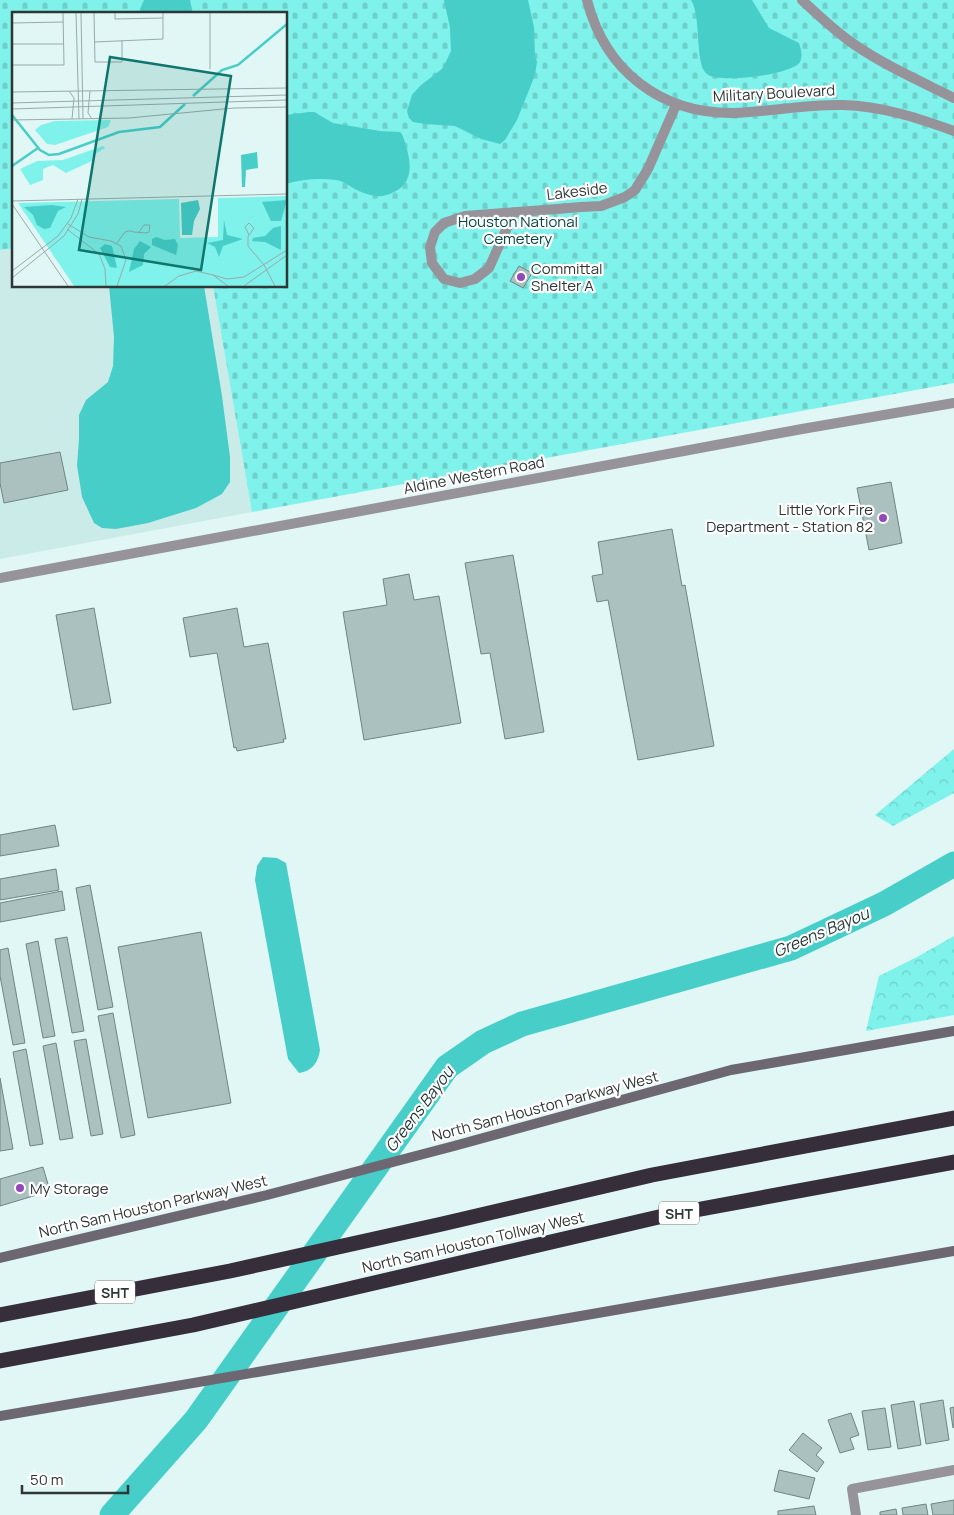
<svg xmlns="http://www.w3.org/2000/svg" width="954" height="1515" font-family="Manrope,sans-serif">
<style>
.built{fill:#cbebe9}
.forest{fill:url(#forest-crowns)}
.cemetery{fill:url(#cemetery-stones)}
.water{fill:#47cec8}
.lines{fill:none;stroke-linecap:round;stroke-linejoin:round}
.river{stroke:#47cec8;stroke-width:25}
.building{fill:#aac1bf;stroke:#708583}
.street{stroke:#97939a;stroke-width:10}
.secondary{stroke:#6d6771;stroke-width:10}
.highway{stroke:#362e3b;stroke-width:15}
.poi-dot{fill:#9348ba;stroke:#fff;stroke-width:2}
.labels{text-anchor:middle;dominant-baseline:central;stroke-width:4.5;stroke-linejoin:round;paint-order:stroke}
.shield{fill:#fff;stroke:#6d7372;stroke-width:1}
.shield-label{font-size:14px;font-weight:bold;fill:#2e3736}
.street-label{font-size:15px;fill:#2e3736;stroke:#fff}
.park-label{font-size:15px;fill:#064542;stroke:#fff}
.poi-label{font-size:15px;fill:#2e3736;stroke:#fff;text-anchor:start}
.water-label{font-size:16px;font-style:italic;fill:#1f3634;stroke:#fff}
.inset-river{fill:none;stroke:#47cec8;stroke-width:2.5}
.inset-road{fill:none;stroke:#99aaa9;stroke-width:1}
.view{fill:#0f766e;fill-opacity:0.15;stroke:#0f766e;stroke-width:2.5}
.inset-edge{fill:none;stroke:#2e3736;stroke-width:2.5}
</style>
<defs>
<pattern id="forest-crowns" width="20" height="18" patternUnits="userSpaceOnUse" patternTransform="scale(1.25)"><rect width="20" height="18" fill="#7ff2eb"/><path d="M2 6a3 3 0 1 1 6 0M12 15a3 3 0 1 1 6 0" fill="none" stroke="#6ed0ca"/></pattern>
<pattern id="cemetery-stones" width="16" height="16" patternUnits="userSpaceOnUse" patternTransform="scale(1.25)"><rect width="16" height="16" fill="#7ff2eb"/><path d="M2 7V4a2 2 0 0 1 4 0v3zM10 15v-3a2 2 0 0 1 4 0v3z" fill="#6ed0ca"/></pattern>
</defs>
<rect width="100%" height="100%" fill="#e0f7f5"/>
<path class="built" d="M14 248V286H213L252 512 0 559V250Z"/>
<path class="forest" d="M954 749V793L893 826 875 815Z
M954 936V1015L866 1031 879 976 917 957Z"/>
<path class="cemetery" d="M0 0H954V383L252 512 213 286H286V14H14V248L0 250Z"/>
<path class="water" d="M144 0H190L193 14H141L140 9Z
M444 0H528L534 27 535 55 537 62 535 75 517 120 505 140 500 144 481 139 455 126 425 124 413 122 409 118 407 111 412 95 420 86 443 68 451 51 450 28Z
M691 0H752L769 28 799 43C801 49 803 56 800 62 792 75 718 84 707 74 694 64 702 17 691 0Z
M309 112H314L333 123 380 131 400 132 402 134C409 153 418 181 394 192 388 195 382 197 375 196 370 195 362 193 357 190 350 187 344 181 336 180 320 178 302 179 286 184V115Z
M109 286H204L222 396 230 457V482L222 494 196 508 148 523 116 529 102 528 94 523 82 497 77 465 79 440V415L86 400 108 382 113 366 114 337Z
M263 857 277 858 286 863 320 1050C318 1063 312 1071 299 1073L288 1059 255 880 257 866Z"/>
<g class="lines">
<path class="river" d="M112 1515 196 1420 447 1067 483 1042 522 1024 791 948 884 904 954 864"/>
</g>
<path class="building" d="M519 266 532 273 523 288 510 281Z
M60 452 68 490 4 503 0 483V463Z
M891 482 902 543 869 550 857 488Z
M672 529 682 586 685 585 714 746 638 760 608 600 597 602 592 576 603 574 598 542Z
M513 555 544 732 505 739 490 653 481 654 465 563Z
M409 574 414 600 439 596 461 723 364 740 343 612 387 605 383 579Z
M94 608 111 703 73 710 56 615Z
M237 608 244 647 268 643 286 739H283L284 742 237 751 236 747 234 748 217 653 190 657 183 618Z
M55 825 59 846 0 856V835Z
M56 869 59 890 0 900V879Z
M90 885 113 1007 98 1010 76 888Z
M62 891 65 910 0 922V903Z
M201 932 231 1103 148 1118 118 947Z
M67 937 84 1031 72 1033 55 939Z
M38 941 55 1036 43 1038 26 944Z
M8 948 25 1043 13 1045 0 976V950Z
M113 1013 135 1135 121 1138 98 1016Z
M86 1039 103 1134 91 1136 74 1041Z
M56 1043 73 1138 60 1140 43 1046Z
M26 1049 43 1144 30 1146 13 1052Z
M0 1078 13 1149 0 1151Z
M43 1167 50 1191 0 1206V1179Z
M943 1400 949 1440 926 1444 920 1404Z
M914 1401 921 1445 898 1449 891 1405Z
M954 1407V1427L953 1428 950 1408Z
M885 1408 891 1447 868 1450 862 1411Z
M851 1413 859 1435 850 1438 854 1449 840 1453 828 1420Z
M803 1433 822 1448 816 1455 824 1462 817 1472 789 1450Z
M779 1470 815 1478 809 1499 774 1491Z
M954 1500V1515H933L931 1504Z
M926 1504 928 1515H903L902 1508Z
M814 1506 816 1515H778V1511Z
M896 1509 897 1515H880V1512Z"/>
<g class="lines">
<path class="street" d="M587 0C605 71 661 114 734 113 770 112 806 104 843 105 882 106 918 118 954 131
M802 0C819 16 836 32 855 45 886 66 920 81 954 98
M514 212 489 268 475 279 460 283 444 279 432 263 430 247 435 232 444 223 465 216 557 209 581 207 601 206 625 197 635 190 648 169 676 105
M0 578 802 429 954 403
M856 1515 852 1489 954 1470"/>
<path class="secondary" d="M0 1258 267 1195 454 1146 731 1070 954 1031
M0 1416 345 1357 954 1251"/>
<path class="highway" d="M0 1315 230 1271 442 1224 652 1175 954 1118
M0 1361 193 1325 663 1216 954 1162"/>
</g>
<g class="poi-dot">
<circle cx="521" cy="277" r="5"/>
<circle cx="883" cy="518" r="5"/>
<circle cx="20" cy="1188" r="5"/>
</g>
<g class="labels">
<g class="shield">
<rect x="659" y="1201.5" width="40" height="23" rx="4"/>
<rect x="95" y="1280.5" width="40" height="23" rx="4"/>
</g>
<g class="shield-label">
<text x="679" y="1213">SHT</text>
<text x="115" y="1292">SHT</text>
</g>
<g class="street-label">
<text transform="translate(774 93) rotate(-3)">Military Boulevard</text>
<text transform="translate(577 191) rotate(-7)">Lakeside</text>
<text transform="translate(474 475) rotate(-11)">Aldine Western Road</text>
<text transform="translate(545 1106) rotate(-15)">North Sam Houston Parkway West</text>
<text transform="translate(153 1206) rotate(-13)">North Sam Houston Parkway West</text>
<text transform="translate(473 1242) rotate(-13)">North Sam Houston Tollway West</text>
</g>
<g class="park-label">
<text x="518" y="221">Houston National<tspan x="518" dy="17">Cemetery</tspan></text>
</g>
<g class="poi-label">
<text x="531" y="268">Committal<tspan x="531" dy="17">Shelter A</tspan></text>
<text x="873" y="509" text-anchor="end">Little York Fire<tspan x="873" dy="17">Department - Station 82</tspan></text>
<text x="30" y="1188">My Storage</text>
</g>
<g class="water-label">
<text transform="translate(821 932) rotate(-23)">Greens Bayou</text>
<text transform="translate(419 1109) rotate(-53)">Greens Bayou</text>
</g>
</g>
<g transform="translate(12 12)">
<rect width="275" height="275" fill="#e0f7f5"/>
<path d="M99 108 96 115 43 133 35 132 23 118 29 113 43 109ZM91 134 93 136 81 143 80 149 54 161 41 153 31 157V168L18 173 8 157 25 149 51 148Z" fill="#7ff2eb"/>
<path d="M275 184V274H62L6 191 167 187 168 226 206 225V186Z" fill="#7ff2eb"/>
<path d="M245 140 246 156 234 158 233 175H230L229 143ZM186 188 188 197 182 209 180 223H170L169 191ZM275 188 269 209H259L250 190ZM40 193 54 195 46 199 38 216 32 217 25 213 21 203 12 195ZM212 208 215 223 231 227 211 234 207 245 203 235 195 231 211 228ZM269 214V238L253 230 240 229 241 226 253 224 261 216ZM144 225 153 228 163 227 166 233 164 243 140 233V227ZM128 229 139 235 132 242 131 253 117 260 122 237ZM93 232 100 234 105 256 98 255 88 236Z" fill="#47cec8"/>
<path class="inset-river" d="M181 84 210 58 226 53 275 12M0 103 28 138 37 143 47 142 107 120 148 115 173 92M0 154 26 136"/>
<path class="inset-road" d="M64 1 67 107M69 1 71 107M82 1 83 50H110V28M103 1V7L151 6M0 11 51 10M82 30 151 27V1M0 32H51M0 53H52L51 1M198 57V1M57 79 62 86 60 107M78 79 76 101 80 107M0 80 275 76M0 91 275 83M0 97 275 88M0 108 117 106 222 96 275 95M0 189 275 182M0 192 56 274M56 212 77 225 99 229 109 234 114 248 105 274M55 217 87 242 93 257 94 274M237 223 233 215 237 211 242 216 236 225V234L252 253 263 274M105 231 113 220 116 219H119L122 220 134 221 137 220 138 213H132L127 220M0 259 46 224 59 206 66 187M201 263 215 267 232 265 275 238M0 266 52 224 66 202 70 187M153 274 167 264 184 259 201 263 216 274M232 274 275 243"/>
<path class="view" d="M98 45 219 64 189 258 67 238Z"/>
<rect width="275" height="275" class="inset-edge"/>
</g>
<path d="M22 1485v8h106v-8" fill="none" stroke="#2e3736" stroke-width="2.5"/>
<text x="30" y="1485" font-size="15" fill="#2e3736" stroke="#ffffff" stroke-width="4" paint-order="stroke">50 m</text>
</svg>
